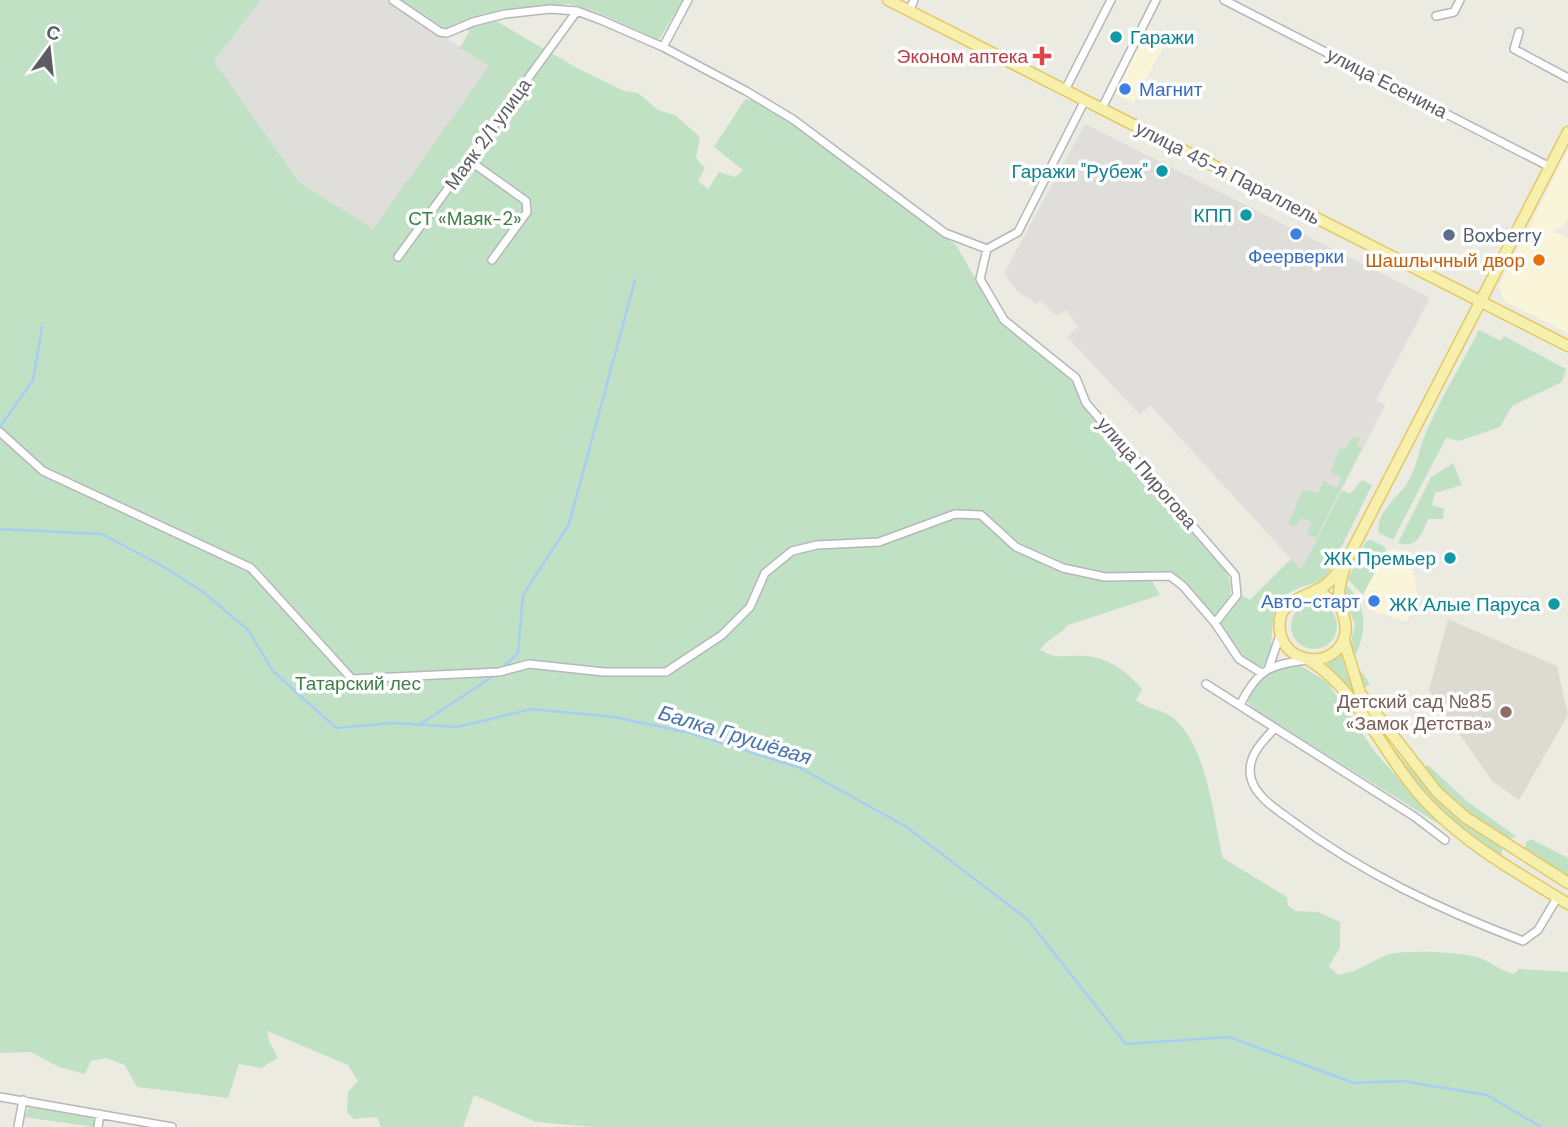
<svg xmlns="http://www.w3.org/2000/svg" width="1568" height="1127" font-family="'DM Sans',sans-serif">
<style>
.commercial{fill:#faf5d9}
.industrial{fill:#e0deda}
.education{fill:#dcdad1}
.green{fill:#c1e1c4}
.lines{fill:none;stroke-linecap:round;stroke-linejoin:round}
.stream{stroke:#a8cef6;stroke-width:2.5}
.minor-casing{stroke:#b5b7bb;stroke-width:10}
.major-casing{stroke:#e3c965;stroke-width:13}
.minor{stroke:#fff;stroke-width:7}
.major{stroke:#f7f0ad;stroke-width:10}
.culture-dot{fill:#0f9aa8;stroke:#fff;stroke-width:2.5}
.health-dot{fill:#e0444e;stroke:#fff;stroke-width:2.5}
.shop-dot{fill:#3f7fe0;stroke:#fff;stroke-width:2.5}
.service-dot{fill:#5c6f8a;stroke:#fff;stroke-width:2.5}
.food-dot{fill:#e8710a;stroke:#fff;stroke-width:2.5}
.education-dot{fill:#8d6e63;stroke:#fff;stroke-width:2.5}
.labels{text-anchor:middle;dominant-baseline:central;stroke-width:7;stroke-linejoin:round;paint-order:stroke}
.culture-label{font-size:19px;fill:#0d838f;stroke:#fff;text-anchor:end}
.health-label{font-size:19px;fill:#be3a42;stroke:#fff;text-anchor:end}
.street-label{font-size:19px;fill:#5b5d62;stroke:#fff}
.shop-label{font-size:19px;fill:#366cbe;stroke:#fff;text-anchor:start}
.park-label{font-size:19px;fill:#3d7f45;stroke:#fff}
.service-label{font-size:19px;fill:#4e5e75;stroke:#fff;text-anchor:start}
.food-label{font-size:19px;fill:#c56008;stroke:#fff;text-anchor:end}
.education-label{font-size:19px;fill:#785e54;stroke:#fff;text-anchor:end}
.water-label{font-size:21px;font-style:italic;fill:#4b73ae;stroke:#fff}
</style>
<rect width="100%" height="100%" fill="#ecebe2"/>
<path class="commercial" d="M1148 29 1167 40 1133 103 1114 93Z
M1568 150V217L1563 226 1552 230 1568 239V333L1504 301 1499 286Z
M1393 549 1405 552 1411 559 1417 594 1407 622 1367 609 1363 595 1386 551Z"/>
<path class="industrial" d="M261 0H386L490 66 373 230 299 182 214 61Z
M1085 124 1430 298 1376 400 1385 405 1301 570 1150 405 1140 415 1067 337 1078 327 1066 310 1057 316 1040 301 1037 304 1018 292 1004 273Z"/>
<path class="education" d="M1448 619 1557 666 1568 715 1519 800 1492 781 1429 690Z"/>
<path class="green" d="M0 0H261L214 61 299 182 373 229 489 66 460 48 469 32 460 22 447 28 439 27 398 0H683L659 40 594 11 569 4 496 11V21L577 68 624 91 638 93 658 110 675 115 700 137 696 158 705 168 698 181 708 189 719 172 735 177 743 170 714 147 745 99 753 100 793 123 956 245 1003 326 1065 373 1074 384 1081 403 1112 440 1110 443 1223 567C1237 587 1231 603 1212 617 1191 591 1185 568 1148 574L1160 595 1068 625C1060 636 1046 639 1040 650 1057 660 1066 655 1084 656 1108 657 1128 672 1142 689L1136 700C1150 711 1158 708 1169 715 1207 740 1213 817 1223 858L1287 897 1288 906 1296 911 1318 912 1340 922V948L1329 966 1338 975C1364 970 1366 963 1387 955 1403 949 1464 952 1480 958 1493 963 1500 971 1514 974L1519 969 1568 972V1127H594L536 1122 474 1095 463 1127H381L377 1117 354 1119 347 1112 348 1092 358 1081 348 1065 267 1031 269 1041 278 1058 261 1068 239 1064 228 1098 137 1087 125 1065 106 1058 91 1061 85 1074 59 1067 31 1052 0 1053Z
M1479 330 1501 341 1504 336 1566 369 1562 382 1512 406 1500 427 1459 441 1446 438 1393 540 1379 533C1375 515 1393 501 1403 489 1417 473 1418 449 1427 430 1442 396 1462 363 1479 330Z
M1353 437 1360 438 1357 445 1362 448 1316 538 1307 534 1312 522 1301 518 1295 527 1288 524 1303 489 1318 494 1324 481 1337 488 1342 478 1331 472 1339 450 1345 448Z
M1453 463 1462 485 1435 493 1432 505 1444 509 1443 519H1428C1422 535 1416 549 1398 543L1431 477Z
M1362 480 1372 485 1328 574C1317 586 1302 584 1289 593 1265 609 1276 640 1268 664L1258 668 1245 663 1218 629 1220 619 1239 594 1250 600 1291 559 1301 570 1342 490 1350 494Z
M1371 540 1385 547 1386 551 1363 595 1348 579 1366 541Z
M1345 584C1369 605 1367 634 1353 660L1370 684 1363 689 1349 650 1355 624 1343 596Z
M1291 626a23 23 0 1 1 46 0a23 23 0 1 1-46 0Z
M1342 655C1347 684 1362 704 1378 727 1413 777 1451 815 1502 848V855L1499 856 1463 833 1427 799 1326 665Z
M1286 665 1301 666 1327 682 1375 752 1439 824 1251 708 1247 699C1256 681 1267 670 1286 665Z
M1428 765 1468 802 1517 837 1506 839C1476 818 1444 799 1425 767Z
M1531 839 1568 858V880L1525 850 1526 842Z
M29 1107 91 1117 95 1121 94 1127 24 1117Z"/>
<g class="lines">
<path class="stream" d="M0 427 33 380 42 327
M0 529 102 534 162 566 202 591 248 630 273 671 336 728 393 723 457 727 532 709 614 717 690 733 800 768 905 826 1027 919 1126 1044 1229 1037 1354 1083 1402 1081 1487 1095 1541 1127
M502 668 518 653 523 595 569 524 635 280
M419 725 495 675"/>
<g class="minor-casing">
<path id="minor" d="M393 0 440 32 447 33 473 22 505 14 550 9 577 11 601 20 663 47 746 91 794 120 945 233 987 249 1018 232 1085 100
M1224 0 1550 167
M909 11 914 0
M1436 16 1454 12 1460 0
M1519 32 1514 49 1568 78
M663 47 688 0
M1065 90 1111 0
M1102 108 1156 0
M470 161 526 201 527 212 492 260
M987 249 980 279 1004 320 1076 378 1086 403 1235 575 1237 595 1215 623 1239 659 1260 672
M398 257 577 11
M0 432 43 471 251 568 352 679 499 672 529 664 604 672H666L722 635 750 607 765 573 792 551 817 545 879 542 955 514 981 515 1016 547 1063 568 1105 577 1170 576 1183 586 1215 623
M1269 667 1280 635
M1206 684 1415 817 1445 840
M1240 705C1258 669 1269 665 1307 660
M1275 728C1262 742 1246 757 1251 778 1255 796 1277 810 1291 820 1362 873 1441 910 1523 941L1538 930 1557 898
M0 1097 172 1127
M18 1127 23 1100
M98 1127 100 1114"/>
</g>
<g class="major-casing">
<path id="major" d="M888 0 1568 346
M1348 558C1342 566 1336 576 1328 583 1309 599 1275 597 1280 631 1284 663 1330 670 1343 641 1351 624 1339 611 1339 594 1339 582 1344 570 1348 558L1568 132
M1308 594 1324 595 1341 608
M1344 641 1360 693 1437 792 1465 817 1568 883
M1309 660C1360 691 1386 761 1428 804 1468 846 1520 874 1568 904"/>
</g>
<use href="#minor" class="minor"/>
<use href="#major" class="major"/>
</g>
<g class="culture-dot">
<circle cx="1116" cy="37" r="7"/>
<circle cx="1162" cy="171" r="7"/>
<circle cx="1246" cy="215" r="7"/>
<circle cx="1450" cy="558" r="7"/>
<circle cx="1554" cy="604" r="7"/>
</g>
<path class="health-dot" d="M1038.5 45.5h7v7h7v7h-7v7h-7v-7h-7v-7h7z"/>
<g class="shop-dot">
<circle cx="1125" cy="89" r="7"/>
<circle cx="1296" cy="234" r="7"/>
<circle cx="1374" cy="601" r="7"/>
</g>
<circle class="service-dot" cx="1449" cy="235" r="7"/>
<circle class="food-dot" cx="1539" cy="260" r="7"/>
<circle class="education-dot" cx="1506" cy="712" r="7"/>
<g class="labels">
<g class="culture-label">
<text x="1130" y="37" text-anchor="start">Гаражи</text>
<text x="1148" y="171">Гаражи "Рубеж"</text>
<text x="1232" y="215">КПП</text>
<text x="1436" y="558">ЖК Премьер</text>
<text x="1540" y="604">ЖК Алые Паруса</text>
</g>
<g class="health-label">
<text x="1028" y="56">Эконом аптека</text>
</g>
<g class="street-label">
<text transform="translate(1387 83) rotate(27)">улица Есенина</text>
<text transform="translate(488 134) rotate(-54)">Маяк 2/1 улица</text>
<text transform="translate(1228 173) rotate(27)">улица 45-я Параллель</text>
<text transform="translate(1147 473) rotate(49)">улица Пирогова</text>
</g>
<g class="shop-label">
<text x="1139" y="89">Магнит</text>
<text x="1296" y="256" text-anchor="middle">Феерверки</text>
<text x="1360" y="601" text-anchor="end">Авто-старт</text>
</g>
<g class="park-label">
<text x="465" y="218">СТ «Маяк-2»</text>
<text x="358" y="683">Татарский лес</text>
</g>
<g class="service-label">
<text x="1463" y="235">Boxberry</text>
</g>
<g class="food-label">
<text x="1525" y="260">Шашлычный двор</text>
</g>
<g class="education-label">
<text x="1492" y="701">Детский сад №85<tspan x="1492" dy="22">«Замок Детства»</tspan></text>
</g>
<g class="water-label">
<text transform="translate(735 735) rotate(17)">Балка Грушёвая</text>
</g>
</g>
<g transform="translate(49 49) rotate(15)" stroke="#ffffff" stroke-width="5" paint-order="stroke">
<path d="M0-5L12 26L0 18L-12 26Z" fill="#5b5d62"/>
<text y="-10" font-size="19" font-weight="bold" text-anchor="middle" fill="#5b5d62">С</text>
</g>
</svg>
